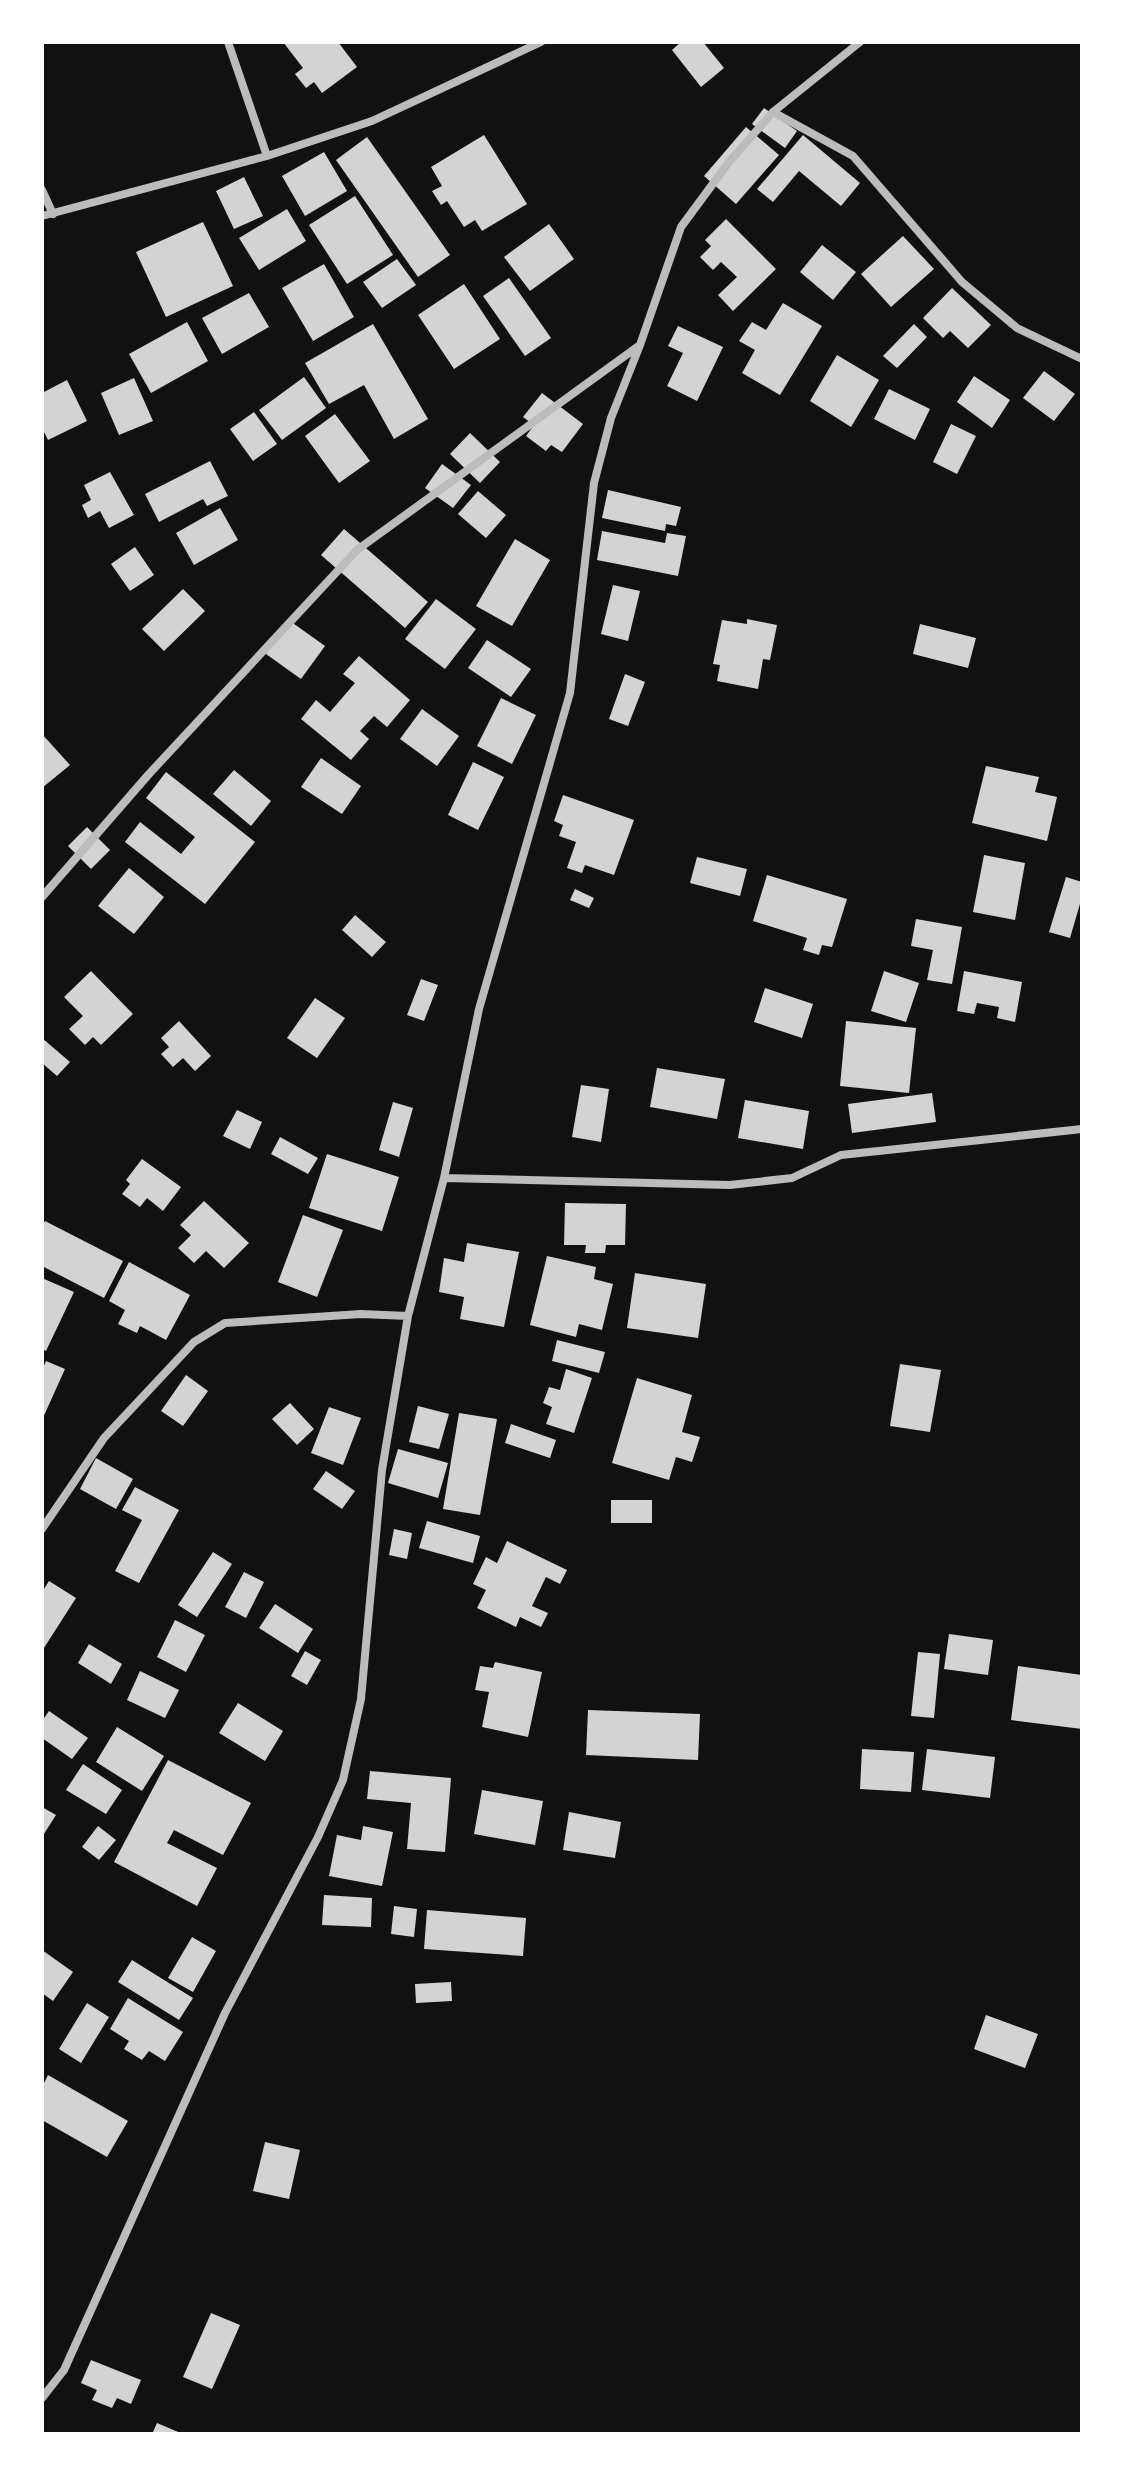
<svg xmlns="http://www.w3.org/2000/svg" width="1124" height="2476" font-family="'PT Sans',sans-serif">
<style>
.building{fill:#d3d3d3}
.lines{fill:none;stroke-linecap:round;stroke-linejoin:round}
.minor{stroke:#bcbcbc;stroke-width:8}
</style>
<rect width="100%" height="100%" fill="#111"/>
<path class="building" d="M283 42H338L357 67 322 93 314 82 306 88 295 74 303 68Z
M681 42H703L724 68 701 87 672 50Z
M764 108 797 131 785 148 752 124Z
M746 127 779 155 736 204 704 176Z
M484 135 527 204 482 231 475 220 464 227 447 201 441 205 432 191 442 186 431 167Z
M803 135 860 183 841 206 799 171 773 202 757 189Z
M367 137 450 255 418 277 336 160Z
M324 152 347 191 305 216 282 176Z
M244 177 263 216 234 229 216 191Z
M355 196 393 255 347 284 309 225Z
M287 209 306 241 259 270 239 238Z
M726 219 776 269 733 311 718 295 737 277 721 262 713 270 700 257 711 246 705 240Z
M203 222 233 286 166 317 136 252Z
M549 224 574 259 530 291 504 257Z
M903 236 934 269 891 307 861 274Z
M822 245 856 272 833 300 800 272Z
M397 259 416 285 382 308 363 282Z
M324 264 354 317 313 341 282 288Z
M509 278 551 338 525 356 483 296Z
M464 284 500 339 454 369 418 315Z
M952 288 991 325 968 348 950 331 943 338 923 318Z
M249 293 269 327 222 354 202 318Z
M783 303 822 326 780 395 742 373 755 350 739 341 752 322 766 330Z
M187 322 208 361 151 393 129 354Z
M373 324 428 419 394 439 364 385 329 404 305 363Z
M914 324 927 337 897 368 883 356Z
M678 326 723 347 697 401 667 386 683 353 668 346Z
M837 355 879 380 851 427 810 401Z
M1044 371 1075 394 1054 421 1023 398Z
M974 376 1010 400 992 428 957 402Z
M304 377 326 408 282 440 259 410Z
M134 378 153 421 119 435 101 393Z
M67 380 87 421 48 440 42 428V393Z
M889 389 930 409 915 440 874 419Z
M542 393 583 424 562 452 551 445 546 451 526 436 534 425 523 417Z
M254 412 277 444 253 461 230 429Z
M335 414 370 461 339 483 305 436Z
M951 424 976 436 957 474 933 462Z
M470 433 500 462 480 483 450 454Z
M210 461 228 496 207 506 203 499 159 522 145 494Z
M442 464 471 485 453 508 425 488Z
M110 472 134 515 109 528 100 511 88 518 82 505 91 500 84 485Z
M608 490 681 507 676 526 666 524 665 531 602 518Z
M478 491 506 515 486 538 458 514Z
M220 508 238 540 194 565 176 533Z
M344 529 428 602 405 628 321 555Z
M602 531 665 543 667 533 686 536 678 576 597 560Z
M515 539 550 560 512 626 476 606Z
M135 547 154 575 130 591 111 564Z
M613 585 640 591 628 641 601 634Z
M183 589 205 611 164 651 142 629Z
M436 599 476 629 445 669 405 639Z
M747 619 777 625 770 660 763 659 758 689 717 681 720 665 713 664 722 620 747 624Z
M290 621 325 646 301 679 266 654Z
M920 624 976 638 968 668 913 654Z
M487 640 531 669 511 697 468 668Z
M359 656 410 700 387 727 374 716 360 731 369 739 351 760 301 719 316 700 330 712 355 683 343 674Z
M625 674 645 682 628 726 609 719Z
M501 698 536 715 512 764 477 746Z
M422 709 459 736 437 766 400 739Z
M42 734 70 765 42 788Z
M321 758 361 786 342 814 301 787Z
M473 762 504 777 478 830 448 815Z
M986 766 1039 777 1035 792 1057 797 1047 841 972 823Z
M234 770 271 801 251 826 213 794Z
M166 772 255 842 205 904 125 842 140 822 181 854 195 837 146 798Z
M563 795 634 820 614 875 585 865 582 873 567 868 576 842 559 836 563 825 554 821Z
M87 827 110 850 91 869 68 846Z
M984 855 1025 863 1015 920 973 912Z
M697 857 747 869 740 896 690 883Z
M129 868 164 897 134 934 98 906Z
M767 875 847 899 832 947 822 945 819 955 803 950 807 938 753 921Z
M1066 877 1082 882V897L1070 938 1049 932Z
M575 889 594 898 589 908 570 900Z
M355 915 386 942 372 957 342 930Z
M916 919 962 927 952 984 927 980 933 950 911 946Z
M91 971 133 1014 101 1045 93 1037 85 1045 69 1029 83 1016 64 997Z
M884 971 919 983 906 1022 871 1011Z
M964 971 1022 982 1015 1022 997 1018 999 1007 977 1003 974 1014 957 1011Z
M421 979 438 985 424 1021 407 1015Z
M765 988 813 1004 802 1038 754 1022Z
M315 998 345 1018 317 1058 287 1038Z
M179 1021 211 1056 195 1071 183 1058 173 1067 161 1054 169 1047 161 1038Z
M846 1021 916 1028 909 1093 840 1086Z
M42 1038 70 1062 57 1076 42 1063Z
M657 1068 725 1079 717 1119 650 1107Z
M581 1085 609 1089 601 1142 572 1137Z
M932 1093 936 1122 852 1133 848 1104Z
M745 1100 809 1111 803 1149 738 1138Z
M393 1102 413 1108 399 1157 379 1150Z
M237 1110 262 1122 250 1149 223 1136Z
M280 1137 318 1158 308 1174 271 1154Z
M327 1154 399 1177 382 1231 309 1208Z
M142 1159 181 1187 163 1211 147 1198 140 1207 122 1194 130 1184 126 1180Z
M204 1201 249 1243 224 1268 206 1251 194 1263 178 1248 191 1235 180 1225Z
M565 1203 626 1204 625 1245H606L605 1253H585L586 1245H564Z
M303 1215 343 1230 317 1297 278 1282Z
M45 1221 123 1261 104 1298 42 1266V1227Z
M467 1243 519 1252 504 1327 460 1319 464 1297 439 1292 444 1258 464 1262Z
M547 1256 596 1267 594 1279 613 1284 602 1330 579 1324 576 1337 530 1325Z
M129 1262 190 1295 166 1340 140 1326 137 1333 118 1324 125 1310 109 1301Z
M635 1273 706 1284 698 1338 627 1328Z
M42 1278 74 1292 46 1351 42 1349Z
M557 1340 605 1352 599 1373 552 1361Z
M46 1361 65 1369 42 1420V1370Z
M900 1364 941 1370 930 1432 890 1426Z
M566 1369 592 1378 574 1433 546 1424 552 1407 543 1403 549 1387 560 1390Z
M186 1375 208 1391 183 1426 161 1411Z
M637 1378 692 1395 682 1432 700 1437 692 1462 676 1457 669 1480 612 1463Z
M290 1403 314 1429 297 1445 272 1419Z
M418 1406 449 1414 439 1449 409 1442Z
M329 1407 361 1418 343 1465 311 1453Z
M459 1413 497 1419 480 1515 443 1509Z
M511 1424 556 1440 550 1458 505 1443Z
M398 1449 448 1463 438 1498 388 1483Z
M96 1458 133 1479 116 1509 80 1489Z
M326 1471 355 1491 342 1509 313 1489Z
M135 1487 179 1510 139 1583 115 1571 142 1520 122 1510Z
M611 1500H652V1523H611Z
M427 1521 480 1536 473 1563 419 1548Z
M394 1529 412 1533 407 1559 389 1555Z
M507 1541 567 1570 560 1584 546 1577 532 1606 548 1613 541 1627 520 1617 516 1627 477 1608 486 1590 473 1584 486 1557 497 1563Z
M213 1552 232 1564 197 1617 178 1605Z
M244 1572 264 1582 246 1618 225 1607Z
M49 1581 76 1598 42 1651V1592Z
M275 1604 313 1629 298 1653 259 1628Z
M175 1620 205 1635 186 1672 157 1657Z
M949 1634 993 1640 988 1675 944 1669Z
M89 1644 122 1664 111 1684 78 1663Z
M305 1651 321 1660 307 1685 291 1676Z
M918 1652 940 1654 934 1718 911 1716Z
M495 1662 542 1672 528 1737 482 1727 489 1692 475 1690 480 1666 493 1668Z
M1018 1666 1082 1675V1729L1011 1720Z
M140 1671 179 1690 165 1718 127 1700Z
M238 1703 283 1731 265 1761 219 1733Z
M588 1710 700 1714 698 1760 586 1755Z
M49 1711 88 1738 72 1759 42 1738V1721Z
M117 1727 164 1756 142 1791 96 1762Z
M862 1749 914 1752 911 1792 860 1789Z
M927 1749 995 1757 990 1798 922 1790Z
M168 1760 251 1803 223 1855 174 1830 167 1843 217 1868 197 1906 114 1862Z
M83 1764 122 1790 106 1814 66 1790Z
M370 1771 451 1778 445 1852 407 1849 411 1803 367 1799Z
M482 1790 543 1801 535 1845 474 1834Z
M42 1807 56 1815 42 1837Z
M569 1812 621 1822 615 1858 563 1850Z
M98 1826 116 1840 99 1860 82 1847Z
M363 1826 393 1832 382 1886 329 1876 337 1835 361 1840Z
M324 1895 372 1898 371 1927 322 1925Z
M394 1906 417 1909 414 1937 391 1934Z
M427 1910 526 1918 523 1956 424 1949Z
M192 1937 216 1951 193 1992 168 1978Z
M42 1950 73 1972 53 2001 42 1993Z
M132 1960 193 1998 179 2020 118 1982Z
M451 1982 452 2001 416 2003 415 1984Z
M128 1998 183 2032 165 2061 149 2051 142 2060 124 2049 129 2041 110 2029Z
M87 2003 109 2017 81 2063 59 2049Z
M986 2015 1038 2034 1025 2068 974 2049Z
M48 2075 128 2121 107 2157 42 2120V2087Z
M265 2142 300 2150 289 2199 253 2191Z
M211 2313 240 2325 212 2389 183 2377Z
M91 2360 141 2380 131 2404 117 2398 112 2408 92 2400 97 2390 81 2383Z
M157 2423 183 2434H152Z"/>
<g class="lines">
<path class="minor" d="M228 42 267 156
M773 112 853 156 962 282 1017 328 1082 359
M42 190 53 214
M42 216 267 156 372 121 541 42
M42 897 149 774 357 550 640 345 681 227 729 162 773 112 860 42
M444 1178 730 1185 792 1178 841 1155 1082 1129
M42 1529 104 1438 194 1342 225 1323 361 1314 408 1316
M42 2398 64 2370 225 2013 318 1837 343 1780 361 1699 382 1470 408 1316 444 1178 479 1009 570 693 594 483 611 418 640 345"/>
</g>
<rect width="1124" height="2476" fill="none" stroke="#ffffff" stroke-width="88"/>
</svg>
